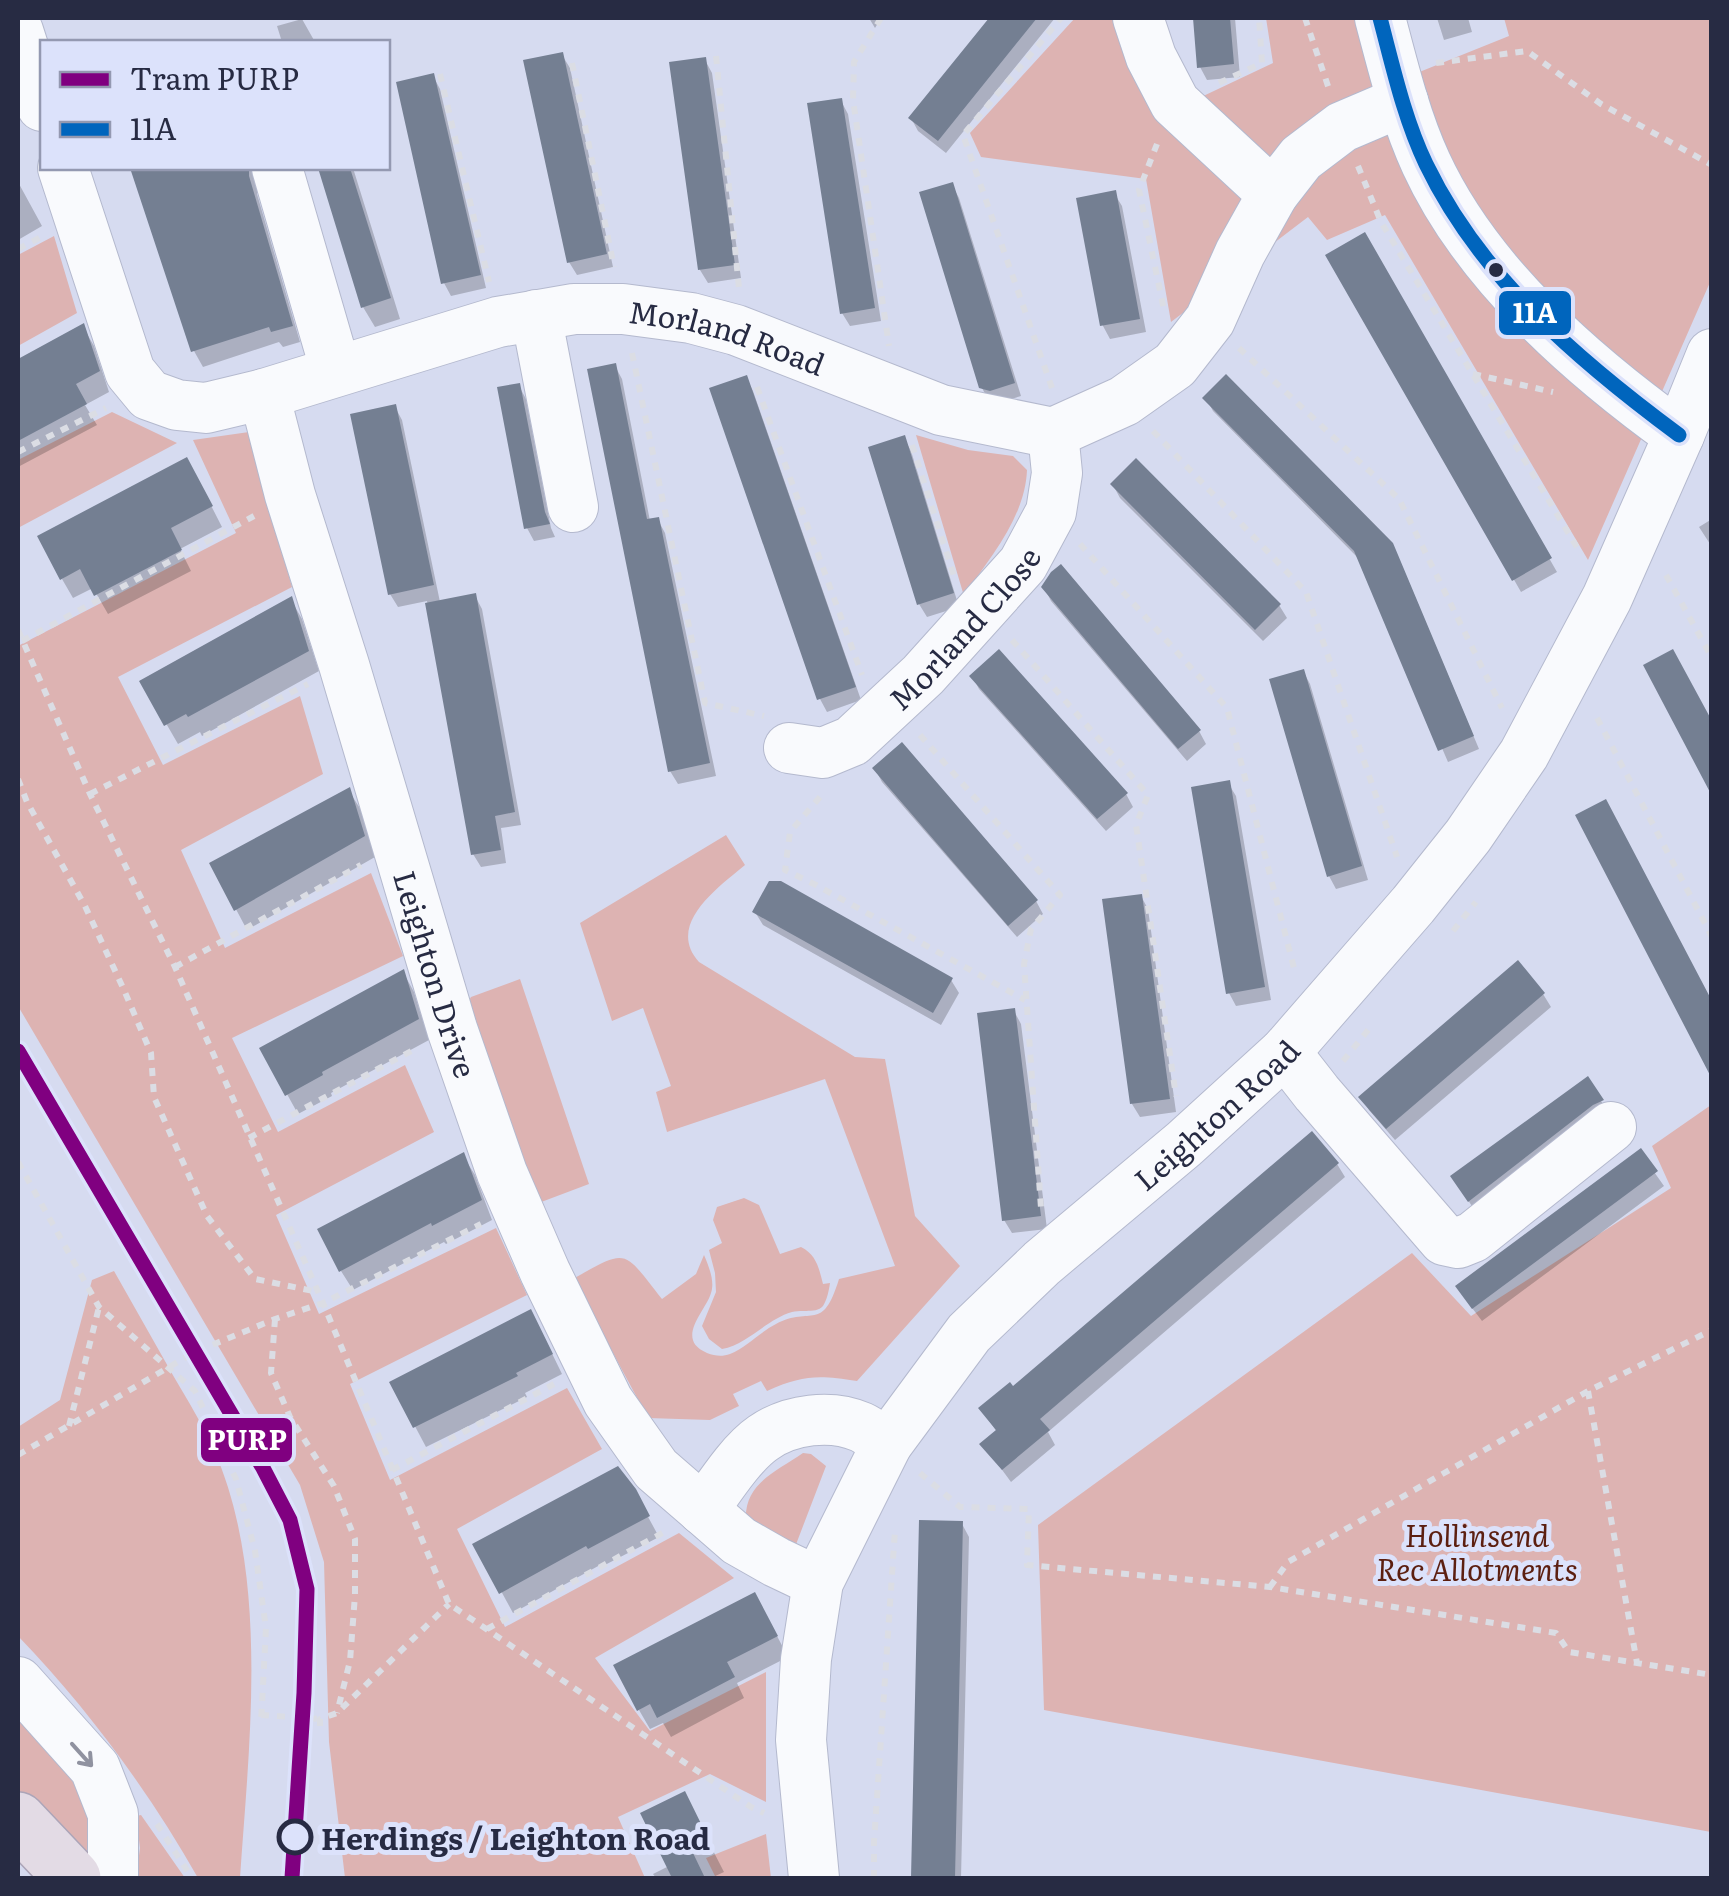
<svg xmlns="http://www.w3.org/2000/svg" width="1729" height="1896" font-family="Literata,serif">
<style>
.green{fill:#ddb3b2}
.shadow{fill:#0003}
.building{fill:#747f92}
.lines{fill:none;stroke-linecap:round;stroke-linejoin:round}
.minor-casing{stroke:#b4b9ce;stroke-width:52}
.highway-casing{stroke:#aca5b8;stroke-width:58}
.path{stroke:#dbdde4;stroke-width:6;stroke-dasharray:8 8;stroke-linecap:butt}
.minor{stroke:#f9fafd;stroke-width:50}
.highway{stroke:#e3dbe5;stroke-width:55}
.bus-1-casing{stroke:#dce2fb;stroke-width:22}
.bus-1{stroke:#0065bd;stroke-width:15}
.tram-1-casing{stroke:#dce2fb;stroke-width:22}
.tram-1{stroke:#800080;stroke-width:15}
.oneway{stroke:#9092a0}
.bus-dot{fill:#272b43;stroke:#dce2fb;stroke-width:4}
.stop-dot{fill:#dce2fb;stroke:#272b43;stroke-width:5}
.labels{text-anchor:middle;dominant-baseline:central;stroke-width:10;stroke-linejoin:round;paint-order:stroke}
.street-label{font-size:30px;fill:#272b43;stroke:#dce2fb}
.park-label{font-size:30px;font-style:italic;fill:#5c1f10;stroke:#dce2fb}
.stop-label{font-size:30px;font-weight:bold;fill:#272b43;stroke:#dce2fb;text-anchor:start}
.line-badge{stroke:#dce2fb;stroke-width:4}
.badge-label{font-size:28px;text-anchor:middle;font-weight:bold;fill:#fff}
</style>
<rect width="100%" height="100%" fill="#d6dbf0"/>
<path class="green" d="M1075 18H1122L1161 116 1273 63 1266 18H1373L1397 81 1509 36 1504 18H1711V280L1588 560 1385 215 1327 240 1308 217 1171 322 1146 179 981 157 970 133Z
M54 236 77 313 18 346V255Z
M112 412 177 443 18 528V460Z
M249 432 292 587 118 677 163 765 300 696 323 774 181 850 225 948 371 873 403 956 232 1038 278 1132 405 1065 434 1132 276 1215 319 1314 496 1228 527 1295 350 1384 390 1480 567 1388 602 1449 457 1529 505 1627 679 1533 734 1578 595 1658 650 1731 766 1672V1802L710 1774 618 1817 645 1878H345L329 1742 324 1562 300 1485 18 1006V646L236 533 193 440Z
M916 435 968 450 1013 456 1027 470C1025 518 990 557 964 596Z
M726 835 745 865C719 887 665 924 699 962L855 1057 885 1059 915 1216 960 1266 857 1381C818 1375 803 1375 767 1391L761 1381 733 1394 739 1406 710 1420 648 1418 573 1279C629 1247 623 1250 662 1299L696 1274 704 1255C709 1267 715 1281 711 1293 706 1311 674 1339 707 1353 715 1356 722 1357 730 1354 747 1347 760 1332 776 1324 812 1305 822 1334 839 1279L895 1266 825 1079 667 1132 656 1092 671 1086 643 1008 612 1021 580 923Z
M520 979 589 1184 536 1204 468 1002 471 997Z
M1711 1105V1832L1044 1710 1038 1525 1412 1253 1471 1316 1671 1188 1652 1146Z
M744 1198 759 1205 780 1254 801 1247C817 1255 819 1269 823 1284L830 1283C829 1290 827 1300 823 1306 816 1314 802 1309 792 1312 767 1319 748 1344 722 1349L709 1339 702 1326 716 1292 715 1273 709 1250 722 1243 713 1220 717 1207Z
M114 1271C134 1306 154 1342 174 1377 188 1401 203 1425 214 1450 270 1577 249 1744 240 1878H198C150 1793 86 1706 18 1636V1427L60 1400 92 1280Z
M803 1453 811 1454 826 1466 795 1547 746 1523C743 1484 774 1473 803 1453Z
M18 1720C57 1763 105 1797 84 1861L18 1790Z
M141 1815 185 1878H136L140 1848 136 1816Z
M766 1834 771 1878H716L706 1858Z"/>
<path class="shadow" d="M869 18H881L875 28Z
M992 18H1055L946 153 918 131 911 118Z
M1196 18H1235L1240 77 1207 80 1200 67Z
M1437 18H1468L1472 32 1444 40Z
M302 19 315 42H282L277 26Z
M562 55 570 68 613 267 577 275 569 262Z
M705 60 712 73 741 278 708 283 700 270Z
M433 76 440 89 486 288 451 296 444 283Z
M841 101 848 114 881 321 850 326 842 313Z
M133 168H258L257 194 300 342 283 347 279 342 203 367 194 351Z
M320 168H353L400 319 375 327 363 307Z
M18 182 42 226 18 240Z
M952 185 959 198 1021 396 998 403 989 401 982 388Z
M1114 193 1122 206 1146 332 1110 339 1103 326 1079 200Z
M1364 235 1557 572 1521 592 1329 256Z
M83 327 94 346 109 392 85 405 97 425 18 467V362Z
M615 366 622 379 650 521 658 520 665 533 716 776 678 784 670 771Z
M746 378 753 391 861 700 827 712 820 699Z
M519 386 526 399 551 528 555 537 534 541 527 528Z
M1206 398 1399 559 1479 749 1448 762 1361 561 1213 411Z
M395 407 402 420 440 602 475 596 482 609 521 825 501 828 506 863 481 867 473 854 427 601 398 607 390 594Z
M904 438 911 451 959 607 927 617 919 604Z
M198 480 222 527 180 549 191 571 108 614 93 588 73 598 62 579Z
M1113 485 1279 605 1287 618 1263 641 1120 498Z
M1712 519V547L1699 527Z
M1044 587 1199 731 1206 744 1187 761 1051 601Z
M291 600 302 619 319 671 202 736 200 732 178 744 142 682Z
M1303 671 1310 684 1368 880 1336 889 1329 876Z
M972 676 1126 794 1133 807 1106 831 979 689Z
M875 769 1036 901 1043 914 1017 937 882 782Z
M1228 783 1236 796 1271 1000 1236 1006 1229 993Z
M349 791 361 810 375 857 247 930 212 864Z
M1141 896 1148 909 1176 1112 1140 1117 1132 1104Z
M755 912 951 980 959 993 941 1025 763 925Z
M1517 964 1543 994 1551 1007 1395 1140 1369 1110 1361 1097Z
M403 972 414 992 429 1040 331 1093 332 1096 298 1114 262 1049Z
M1014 1011 1021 1024 1047 1229 1012 1233 1004 1220Z
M1587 1080 1609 1113 1477 1213 1460 1189Z
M1640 1152 1664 1186 1482 1321 1466 1300Z
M463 1156 475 1175 492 1220 446 1244 444 1242 353 1290 341 1271Z
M1337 1164 1345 1177 1048 1432 1055 1445 1011 1482 983 1444 997 1432 981 1409Z
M542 1333 562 1374 525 1393 527 1397 426 1447 392 1383Z
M634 1491 659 1537 601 1567 600 1565 513 1613 476 1545Z
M922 1523 962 1524 969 1537 961 1878H913Z
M766 1615 788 1657 737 1683 744 1698 671 1737 663 1723 650 1729 639 1710Z
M684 1794 724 1872 711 1878H656L653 1874 669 1866Z"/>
<path class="building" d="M989 18H1037L938 141 908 118Z
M1193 18H1230L1234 64 1197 68Z
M563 52 607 254 567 263 523 60Z
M706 57 735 265 698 270 669 62Z
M434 73 481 275 441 284 396 82Z
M842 98 875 308 840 314 807 103Z
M130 168H249V176L293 326 271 332 269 327 191 352Z
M318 168H350L391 298 361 308Z
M953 182 1015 383 990 391 979 388 919 192Z
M1116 190 1140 319 1100 326 1076 198Z
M1365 232 1552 558 1512 581 1325 255Z
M84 323 100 371 76 384 87 404 18 441V359Z
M616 363 647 519 659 517 710 763 668 772 587 369Z
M1226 374 1393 543 1474 736 1438 751 1354 551 1202 398Z
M747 375 856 687 817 700 709 388Z
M520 383 545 512 550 524 524 529 497 387Z
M396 404 434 585 388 595 350 414Z
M905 435 954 593 917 605 868 447Z
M187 457 213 506 171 528 182 550 94 596 80 569 60 580 37 536Z
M1136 458 1281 604 1255 630 1110 484Z
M1061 564 1201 730 1178 749 1041 587 1051 572Z
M476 593 515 812 495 816 501 850 471 855 425 603Z
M292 596 309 651 188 717 186 714 164 726 139 681Z
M999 649 1128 793 1097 819 969 676Z
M1673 649 1712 721V796L1643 665Z
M1304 669 1362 866 1327 877 1269 679Z
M902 742 1038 900 1008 926 872 768Z
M1230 780 1265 987 1226 994 1191 787Z
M350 787 365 836 234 911 209 863Z
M1606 799 1712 1001V1079L1575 815Z
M769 881H781L953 978 933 1013 752 912Z
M1142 894 1170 1099 1130 1104 1102 899Z
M1518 960 1545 993 1386 1129 1358 1097Z
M404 969 419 1019 322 1072 323 1075 285 1096 259 1048Z
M1015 1008 1041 1216 1002 1221 977 1013Z
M1588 1076 1604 1100 1593 1105 1468 1202 1450 1176Z
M1312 1131 1339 1163 1040 1419 1050 1430 1002 1470 979 1444 996 1430 978 1408 1010 1382 1013 1386Z
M1641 1148 1658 1171 1472 1309 1455 1286Z
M464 1152 482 1200 432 1226 431 1223 339 1272 317 1229Z
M531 1309 553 1354 516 1373 518 1376 413 1428 389 1382Z
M618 1466 636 1489 650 1516 588 1549 586 1546 499 1594 472 1544Z
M919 1520 963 1521 955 1878H911Z
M755 1592 778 1636 727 1662 735 1677 657 1718 650 1704 637 1711 613 1665Z
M685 1791 711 1844 693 1853 705 1878H672L640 1813Z"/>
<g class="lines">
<g class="minor-casing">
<g id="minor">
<path d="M1138 18 1151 57 1175 103 1273 194"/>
<path d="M1380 18C1393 67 1405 117 1426 163 1477 274 1582 365 1679 435"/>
<path d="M18 31 42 106"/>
<path id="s1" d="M63 168 130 372 149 395 177 405 206 408 264 394 498 322 574 309H623L691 318 736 330 941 410 1053 433 1124 401 1175 365 1210 320 1240 253 1273 194 1301 158 1342 127 1403 101"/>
<path d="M277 168 336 371"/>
<path d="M536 315 573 507"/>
<path id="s2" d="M264 394 290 495 344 665 452 1029 502 1173 545 1272 608 1401 656 1469 739 1541 776 1562 818 1582"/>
<path id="s3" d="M789 748 823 753 852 741 923 675 1023 564 1051 512 1057 473 1053 433"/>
<path d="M1285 1052 1317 1093 1444 1240 1458 1243 1473 1237 1611 1127"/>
<path d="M703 1510C719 1488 741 1453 763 1438 790 1419 831 1414 861 1427 870 1431 879 1439 887 1444"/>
<path d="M18 1682 95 1768 113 1814V1878"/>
<path id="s4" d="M814 1878 801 1740 806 1659 818 1582 887 1444 969 1333 1042 1263 1184 1144 1285 1052 1413 905 1468 836 1524 754 1607 598 1679 435 1712 354"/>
</g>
</g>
<g class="highway-casing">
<path id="highway" d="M18 1820 73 1878"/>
</g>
<path class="path" d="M881 18 854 62 853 100 889 346
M1305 18 1329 89
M716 56 739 288
M572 63 614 267
M1436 63 1527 51 1601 104 1712 165
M440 74 489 282
M1219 83 1262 63 1259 18
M1157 144 1139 190 1164 310
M1358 166 1381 222 1581 554
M18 249 43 236
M1239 348 1399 499 1502 708
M632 353 705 703 764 716
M1473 374 1553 392
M757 387 862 675
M1052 388 963 135 1061 18
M1153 431 1306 592 1397 857
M912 445 954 576
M18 452 106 408
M1080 544 1227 708 1295 972
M1666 575 1712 658
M18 630 90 794 175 967 323 1303 449 1604 751 1807 764 1813
M1012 640 1148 795 1136 825 1176 1096
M22 641 254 516
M1597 718 1712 937
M920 735 1060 895 1031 929 1024 964 1041 1208
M18 779 27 802 85 906 124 990 151 1053 154 1097 207 1216 255 1279 318 1292
M90 794 308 684
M820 797 790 832 785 870 816 885 1025 1000
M1453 931 1476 902
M175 967 361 865
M1343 1061 1373 1024
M249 1138 415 1049
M18 1162 99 1307 195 1391 236 1479 255 1551 266 1628 261 1723
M275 1319 271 1373 290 1417 334 1486 355 1539V1595L350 1661 337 1713
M1588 1391 1637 1663
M69 1426 99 1307
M18 1455 195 1352 275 1319 323 1303 481 1224
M392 1470 554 1384
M920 1473 960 1507 1029 1509 1027 1565 1270 1587 1556 1633 1569 1652 1712 1675
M1270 1587 1288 1562 1588 1391 1712 1330
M487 1629 666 1531
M261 1715 320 1719
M320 1726V1719L337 1713 449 1604
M157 1824 192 1878
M874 1878V1842L895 1530"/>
<use href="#minor" class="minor"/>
<use href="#highway" class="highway"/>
<g class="bus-1-casing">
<path id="bus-1" d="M1380 18C1393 67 1404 118 1426 164 1481 278 1579 361 1679 435"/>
</g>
<use href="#bus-1" class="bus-1"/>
<g class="tram-1-casing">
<path id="tram-1" d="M18 1051 263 1468 290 1520 307 1589 304 1693 292 1878"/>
</g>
<use href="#tram-1" class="tram-1"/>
</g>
<defs><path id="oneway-shaft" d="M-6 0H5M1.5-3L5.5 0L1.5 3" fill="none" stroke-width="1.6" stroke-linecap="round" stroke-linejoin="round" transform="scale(2.5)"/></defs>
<use class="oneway" href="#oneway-shaft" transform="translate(82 1755) rotate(48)"/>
<circle class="bus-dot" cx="1496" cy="270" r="9"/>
<circle class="stop-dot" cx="295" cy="1837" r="16"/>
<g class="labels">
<g class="street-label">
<text stroke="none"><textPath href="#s1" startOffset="842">Morland Road</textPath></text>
<text stroke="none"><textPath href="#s3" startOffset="225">Morland Close</textPath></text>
<text stroke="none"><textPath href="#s2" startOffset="605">Leighton Drive</textPath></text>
<text stroke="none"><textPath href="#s4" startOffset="920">Leighton Road</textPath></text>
</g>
<g class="park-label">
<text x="1477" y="1534">Hollinsend<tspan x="1477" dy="34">Rec Allotments</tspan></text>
</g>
<g class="stop-label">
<text x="321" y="1837">Herdings / Leighton Road</text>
</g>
</g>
<g class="line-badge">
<rect x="1497" y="289" width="76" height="48" rx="10" fill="#0065bd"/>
<rect x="199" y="1416" width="95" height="48" rx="10" fill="#800080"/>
</g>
<g class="badge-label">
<text x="1535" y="323">11A</text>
<text x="247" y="1450">PURP</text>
</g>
<rect width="1729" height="1896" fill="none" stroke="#272b43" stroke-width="40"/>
<rect x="40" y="40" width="350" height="130" fill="#dce2fb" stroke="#9499b1" stroke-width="2.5"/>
<rect x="60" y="72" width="50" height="15" fill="#800080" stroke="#9499b1" stroke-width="2.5"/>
<text x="130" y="90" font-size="30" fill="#272b43">Tram PURP</text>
<rect x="60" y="122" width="50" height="15" fill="#0065bd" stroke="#9499b1" stroke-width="2.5"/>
<text x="130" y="140" font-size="30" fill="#272b43">11A</text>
</svg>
